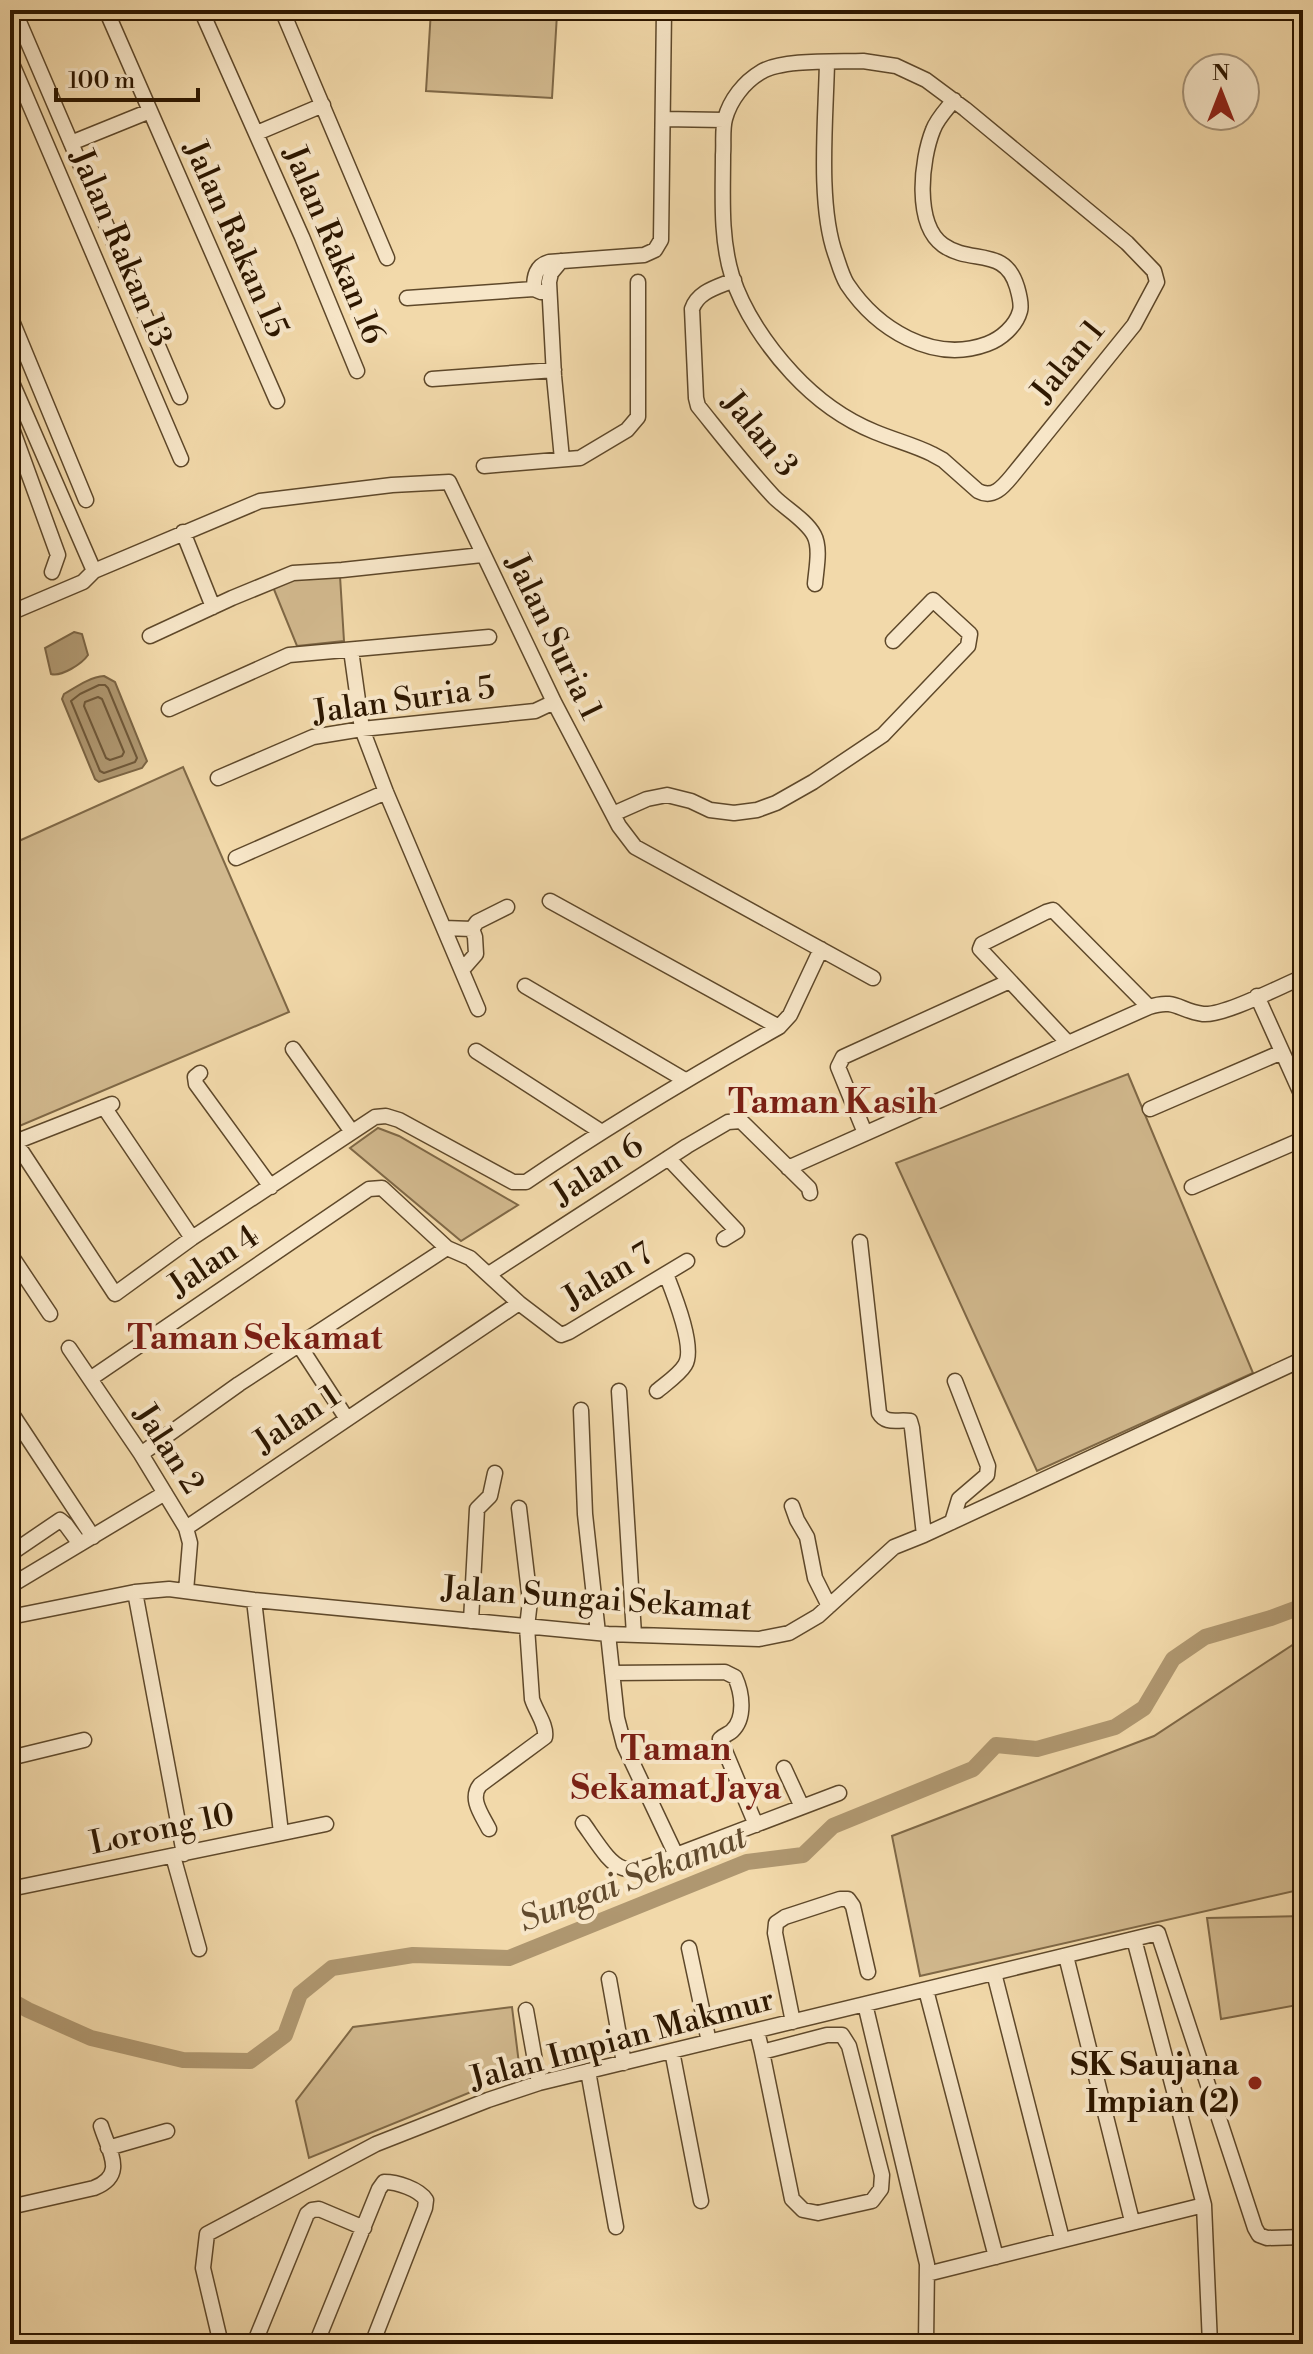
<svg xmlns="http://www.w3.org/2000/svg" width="1313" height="2354" font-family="'Libre Bodoni',serif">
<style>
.green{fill:#d1b88d;stroke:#7f6846;stroke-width:2}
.water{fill:#af9770;stroke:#7b6443;stroke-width:2}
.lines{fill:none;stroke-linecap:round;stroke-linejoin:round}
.shore{stroke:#6e5738;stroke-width:2}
.river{stroke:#af9770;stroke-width:16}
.minor-casing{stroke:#5e482a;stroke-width:17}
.minor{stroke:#f7e6c8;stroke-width:14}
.poi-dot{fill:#8f2418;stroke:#f7e6c8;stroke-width:3}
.labels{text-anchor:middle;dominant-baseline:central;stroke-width:8;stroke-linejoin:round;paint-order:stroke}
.street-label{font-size:32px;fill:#2d1700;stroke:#f7e6c8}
.poi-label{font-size:32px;font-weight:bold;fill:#2d1700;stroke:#f7e6c8;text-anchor:end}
.neighbourhood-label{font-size:34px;font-weight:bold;fill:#7a1f14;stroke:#f7e6c8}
.water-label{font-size:34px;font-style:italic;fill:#614a2d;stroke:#f7e6c8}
</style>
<rect width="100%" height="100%" fill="#f2d9aa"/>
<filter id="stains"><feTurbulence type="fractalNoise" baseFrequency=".0025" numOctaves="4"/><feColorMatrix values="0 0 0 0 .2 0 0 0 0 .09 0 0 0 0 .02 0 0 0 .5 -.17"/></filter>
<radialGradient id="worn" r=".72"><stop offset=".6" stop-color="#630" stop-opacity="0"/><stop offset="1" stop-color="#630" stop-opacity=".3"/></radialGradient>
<path class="green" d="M431 10H490L557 14 552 98 426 91Z
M340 576 344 641 297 646 273 587 293 579Z
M183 767 289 1012 10 1130V845Z
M1128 1074 1253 1373 1037 1471 896 1163Z
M378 1128 399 1136 518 1205 461 1241 350 1148Z
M1303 1638V1889L920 1976 892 1836 1154 1736Z
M1303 1916V2004L1221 2019 1207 1918Z
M512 2007 520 2072 309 2158 296 2101 353 2027Z"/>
<path class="water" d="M74 632 82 634 88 655C82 664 61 677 51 674L45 648Z
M104 676 115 682 147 761 142 768 99 782 95 779 62 699 64 694C76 687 90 677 104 676Z"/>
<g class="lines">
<path class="shore" d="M99 685H105L108 688 137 758 135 762 104 773 100 771 71 701 80 694Z
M98 697 102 699 124 752 122 756 110 760 106 758 84 706 85 702Z"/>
<path class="river" d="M10 2000 28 2010 91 2038 183 2060 250 2061 285 2035 300 1994 332 1968 413 1955 509 1958 747 1862 803 1855 833 1826 973 1769 996 1745 1037 1749 1115 1727 1144 1708 1173 1659 1205 1637 1271 1618 1303 1606"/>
<g class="minor-casing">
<path id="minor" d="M14 10 180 397
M106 10 277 401
M201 10 302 237 357 371
M282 10 387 258
M664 11 732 10
M10 59 181 459
M863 61 896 66 926 80 965 109 1127 243 1154 271 1157 282 1134 325 1012 476C1003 487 993 499 978 491L943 460 932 454C914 445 894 440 875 432 843 419 816 399 792 373 767 346 743 311 732 276 720 237 723 195 723 155 724 144 722 130 725 119 730 100 744 82 761 72 782 59 837 62 863 61Z
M827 62C826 117 817 205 836 256 839 265 842 276 847 284 877 329 933 364 987 344 1001 339 1016 326 1020 311 1022 304 1019 294 1017 287 1005 246 971 265 943 245 914 224 921 160 933 130 937 119 946 110 954 100
M663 119 724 120
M257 133 323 105
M71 143 150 111
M561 261 551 273 549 282 554 376 562 459
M734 280C718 287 698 291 692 309L696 398 698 406C723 437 747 468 774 497 786 509 806 520 814 535 821 548 816 570 815 584
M534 289C534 276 536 266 549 262L644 255 655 250 661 240 664 10
M407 298 534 289 541 292
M10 316 86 500
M10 378 94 571
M432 379 554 370
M10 423 58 555 52 572
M484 466 580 458 627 430 638 417V282
M183 532 213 607
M10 613 83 582 94 571 260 501 392 485 449 482 554 702 619 826 635 847 873 978
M150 636 232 598 293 573 342 570 482 555
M351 650 362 729 386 792 478 1009
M169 709 289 655 489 637
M218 778 313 737 362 729 535 711 554 702
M613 814 647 799 667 795 691 801 710 810 734 813 757 810 776 803 813 782 883 735 968 646 970 634 933 600 893 641
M236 858 386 792
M550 901 779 1027
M444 928 472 929 475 937 476 954 462 970
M472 929 477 922 507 907
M525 986 685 1080
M1257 996 1303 1098
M1068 1043 980 949 982 944 1046 912 1053 910 1149 1007
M293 1049 352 1132
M476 1051 600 1131
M200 1073 195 1077 196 1084 271 1187
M104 1107 192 1238
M1150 1109 1282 1052
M865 1133 838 1067 843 1057 1010 981
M10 1144 112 1104
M22 1152 115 1294 192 1238 375 1117 386 1116 399 1120 513 1182H526C608 1126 692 1076 779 1027L790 1015 821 949
M668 1158 737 1231 724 1239
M788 1168 1149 1007C1176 998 1179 1011 1203 1014 1224 1016 1281 986 1303 977
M1192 1187 1303 1139
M860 1242 879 1413C886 1425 898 1419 910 1421L912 1428 924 1535
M10 1254 50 1314
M489 1274 687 1146 728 1122 741 1121 809 1188 810 1193
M299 1345 347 1419
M69 1348 141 1454 186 1528 190 1543 186 1591
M90 1379 369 1189 382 1188 447 1248 470 1258 519 1303 561 1335 569 1332 687 1261
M619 1391 634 1635
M657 1391C665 1384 679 1375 685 1365 696 1348 673 1292 666 1274
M581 1410 585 1514 598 1633
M10 1411 93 1537
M141 1454 239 1384 447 1248
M792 1506 797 1520 807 1537 815 1578 829 1606
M952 1522 959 1499 987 1475 988 1466 955 1381
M186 1528 519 1303
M10 1554 60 1520 66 1525 80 1544
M10 1586 165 1493
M135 1592 184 1854
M254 1600 281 1833
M10 1617 135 1592 169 1589 254 1600 608 1634 759 1639 789 1633 818 1616 894 1547 924 1535 1303 1359
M471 1621 477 1509 490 1496 495 1473
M608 1634 617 1718 624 1745 676 1855 839 1793
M612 1673 725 1672 735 1677C742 1692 746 1718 732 1731 729 1734 724 1735 720 1739L756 1825
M10 1758 84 1740
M784 1768 802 1807
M583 1823C616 1870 619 1883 676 1855
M489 1829C482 1815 469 1799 480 1785L545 1737C547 1725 536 1712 532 1699L527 1627 530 1601 519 1508
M173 1856 199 1949
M10 1889 326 1824
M1134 1939 1204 2205 1210 2344
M689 1948 709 2042
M1066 1956 1132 2221
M994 1973 1062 2239
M609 1979 624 2063
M926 1990 996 2257
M865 2004 927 2264 926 2344
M526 2010 539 2083
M793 2022 775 1933 776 1923 785 1917 840 1899H848L853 1906 868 1972
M757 2031 762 2052 792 2199 803 2210 818 2213 872 2201 881 2189 882 2175 849 2046 842 2035H827L762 2052
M672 2051 701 2201
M588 2071 616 2227
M108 2148 167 2131
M10 2207 94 2188C127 2175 109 2152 101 2126
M927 2274 1204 2205
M221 2344 203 2268 207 2234 376 2144 488 2100 539 2083 1158 1933 1255 2228 1259 2235 1267 2238 1303 2237
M254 2344 307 2214 312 2210 319 2209 364 2228
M316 2344 379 2189 384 2182C397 2182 419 2189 426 2200L425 2208 372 2344"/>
</g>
<use href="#minor" class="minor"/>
</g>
<circle class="poi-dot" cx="1255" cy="2083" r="8"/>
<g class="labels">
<g class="street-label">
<text transform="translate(236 239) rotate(66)">Jalan Rakan 15</text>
<text transform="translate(334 245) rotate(67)">Jalan Rakan 16</text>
<text transform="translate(121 248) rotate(67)">Jalan Rakan 13</text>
<text transform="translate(1068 361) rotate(-51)">Jalan 1</text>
<text transform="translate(760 434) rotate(51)">Jalan 3</text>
<text transform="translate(554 637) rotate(64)">Jalan Suria 1</text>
<text transform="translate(404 700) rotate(-8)">Jalan Suria 5</text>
<text transform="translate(598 1170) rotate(-33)">Jalan 6</text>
<text transform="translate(214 1261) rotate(-34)">Jalan 4</text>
<text transform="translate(608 1276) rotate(-31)">Jalan 7</text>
<text transform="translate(297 1419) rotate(-34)">Jalan 1</text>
<text transform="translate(169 1449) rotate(57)">Jalan 2</text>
<text transform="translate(597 1599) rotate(4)">Jalan Sungai Sekamat</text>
<text transform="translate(162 1829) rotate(-12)">Lorong 10</text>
<text transform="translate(622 2039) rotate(-15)">Jalan Impian Makmur</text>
</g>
<g class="poi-label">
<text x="1239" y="2065">SK Saujana<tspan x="1239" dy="37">Impian (2)</tspan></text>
</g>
<g class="neighbourhood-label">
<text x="833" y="1103">Taman Kasih</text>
<text x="255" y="1339">Taman Sekamat</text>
<text x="676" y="1750">Taman<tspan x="676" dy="39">Sekamat Jaya</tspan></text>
</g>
<g class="water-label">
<text transform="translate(633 1879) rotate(-21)">Sungai Sekamat</text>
</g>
</g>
<rect width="1313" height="2354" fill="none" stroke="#f2d9aa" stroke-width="40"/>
<rect x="12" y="12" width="1289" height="2330" fill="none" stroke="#2d1700" stroke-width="4"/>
<rect x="20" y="20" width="1273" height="2314" fill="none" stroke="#2d1700" stroke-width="2"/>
<g transform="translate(1221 92)"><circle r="38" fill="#f7e6c8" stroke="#a69378" stroke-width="2"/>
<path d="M0-6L14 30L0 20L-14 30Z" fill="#8f2418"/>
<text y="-12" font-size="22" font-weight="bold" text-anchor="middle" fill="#2d1700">N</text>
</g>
<path d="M56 88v12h142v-12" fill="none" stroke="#2d1700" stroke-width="4"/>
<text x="68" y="88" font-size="24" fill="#2d1700" stroke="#f7e6c8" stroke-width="6" paint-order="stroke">100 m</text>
<rect width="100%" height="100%" filter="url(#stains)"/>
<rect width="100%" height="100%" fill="url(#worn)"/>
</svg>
